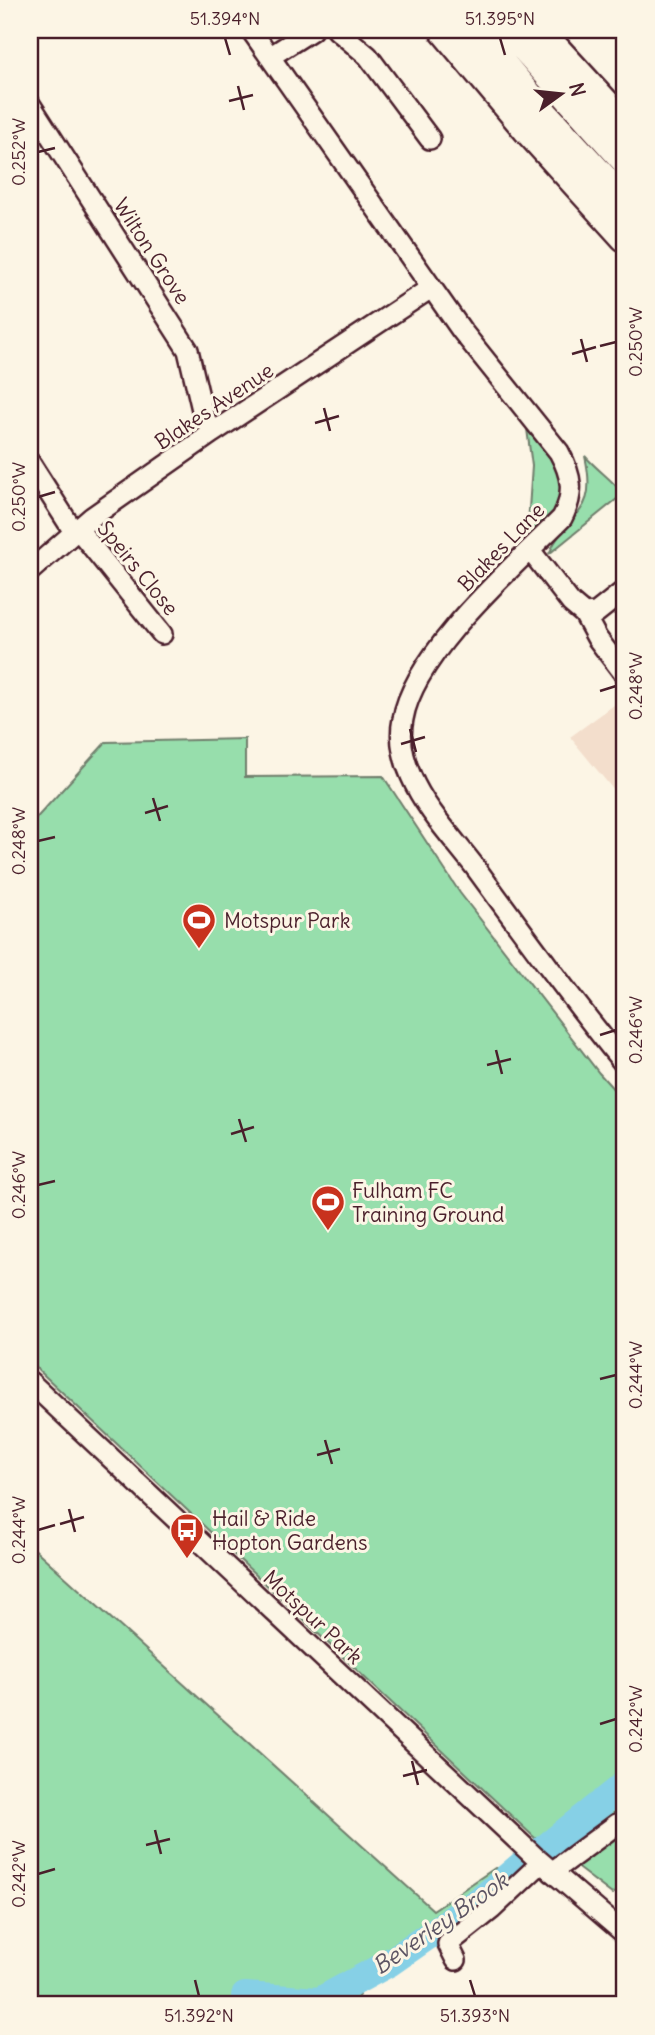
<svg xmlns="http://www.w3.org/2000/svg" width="655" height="2035" font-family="Delius,sans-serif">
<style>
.built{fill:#f3decc}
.green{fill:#97deac;stroke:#707e6c;stroke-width:2}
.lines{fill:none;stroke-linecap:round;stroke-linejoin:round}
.stream{stroke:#6e899b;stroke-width:4.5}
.river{stroke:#86d0e6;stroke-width:28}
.minor-casing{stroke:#4a1f2b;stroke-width:24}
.highway-casing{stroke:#4a1f2b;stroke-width:33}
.minor{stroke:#fcf5e5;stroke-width:19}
.highway{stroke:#fcf5e5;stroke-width:28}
.ticks{fill:none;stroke:#4a1f2b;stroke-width:2.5}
.labels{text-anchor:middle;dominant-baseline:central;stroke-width:6;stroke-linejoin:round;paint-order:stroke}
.street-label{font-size:21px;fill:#4a1f2b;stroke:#fcf5e5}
.poi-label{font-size:21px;fill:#4a1f2b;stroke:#fcf5e5;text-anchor:start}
.water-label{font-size:23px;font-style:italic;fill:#5c5463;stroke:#fcf5e5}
.neatline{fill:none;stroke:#4a1f2b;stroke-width:2.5}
.ticks-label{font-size:18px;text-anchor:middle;fill:#4a1f2b}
</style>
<rect width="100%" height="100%" fill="#fcf5e5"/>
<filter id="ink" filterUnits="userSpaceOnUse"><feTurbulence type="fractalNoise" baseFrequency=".0143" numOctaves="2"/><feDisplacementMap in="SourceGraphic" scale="14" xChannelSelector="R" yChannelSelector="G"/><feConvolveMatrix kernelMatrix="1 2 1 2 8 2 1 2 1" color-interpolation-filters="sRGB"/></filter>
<g filter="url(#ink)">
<path class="built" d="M625 697V804L570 737Z"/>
<path class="green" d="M527 429C543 448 570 473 560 501 555 516 537 528 527 538L532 466Z
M585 456C597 470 612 479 623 494L549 554C568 508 599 519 585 456Z
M245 739V777L383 776 460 893 599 1073 625 1102V1806L553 1855 30 1362V825L106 742Z
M30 1545 433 1910 495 1868H501L511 1880 488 1902 367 1983 360 1993 354 2005H30Z
M619 1836 623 1838 619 1887 618 1891 612 1894 579 1869 578 1866Z"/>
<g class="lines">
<path class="stream" d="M317 2005V2001"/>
<path class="river" d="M544 1849 625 1784
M245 2005V1996L319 2001 389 1963 484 1897 523 1864"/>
<g class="minor-casing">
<path id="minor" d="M251 30 462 331 559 452C572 476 575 493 562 518 515 565 414 653 403 719 399 738 403 758 411 776 425 809 453 838 475 867 524 934 573 1001 625 1065
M337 30 368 56 430 139
M271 56 312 30
M30 104 188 350 203 414 212 433
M30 463 74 532
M78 529 162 634
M530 550 571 603 584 614 596 613 625 590
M30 571 92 517 212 433 431 288
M584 614 597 638 625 675
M30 1382 535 1857 625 1934
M552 1872 617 1824 625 1822
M456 1960 448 1944 492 1909 541 1863"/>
</g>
<g class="highway-casing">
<path id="highway" d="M444 30 527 129 625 237
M473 30 547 117 625 202
M509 30 625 160
M538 30 625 125"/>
</g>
<use href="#minor" class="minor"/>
<use href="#highway" class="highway"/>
</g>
</g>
<path class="ticks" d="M225 38 230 55M500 38 505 55M238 86 244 110M229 101 253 95M38 152 55 148M581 339 587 362M600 346 616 342M572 354 596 347M324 408 330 431M315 423 339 416M38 497 55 492M600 691 616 686M410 729 416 752M401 744 425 737M153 798 160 821M145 813 168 806M38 841 55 837M600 1035 616 1030M496 1050 502 1074M487 1065 511 1059M239 1119 246 1142M231 1134 254 1127M38 1185 55 1181M600 1379 616 1375M325 1440 332 1464M317 1455 340 1449M69 1509 75 1532M60 1524 84 1517M38 1530 55 1525M600 1724 616 1719M412 1761 418 1785M403 1776 427 1770M155 1830 161 1854M146 1845 170 1839M38 1874 55 1869M195 1980 199 1996M470 1980 475 1996"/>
<defs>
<g id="stadium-pin" transform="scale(1.75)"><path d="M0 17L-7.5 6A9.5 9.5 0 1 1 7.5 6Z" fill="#c8321e" stroke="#fcf5e5"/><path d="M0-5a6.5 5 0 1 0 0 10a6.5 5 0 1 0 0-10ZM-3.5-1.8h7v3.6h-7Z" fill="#fff"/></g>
<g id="bus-pin" transform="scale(1.75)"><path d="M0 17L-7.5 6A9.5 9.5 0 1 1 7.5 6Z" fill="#c8321e" stroke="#fcf5e5"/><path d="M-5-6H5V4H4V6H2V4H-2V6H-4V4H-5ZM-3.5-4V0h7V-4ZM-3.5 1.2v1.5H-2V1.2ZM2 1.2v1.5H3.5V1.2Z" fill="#fff"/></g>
</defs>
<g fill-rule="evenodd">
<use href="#stadium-pin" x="199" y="920"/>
<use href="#stadium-pin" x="328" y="1202"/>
<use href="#bus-pin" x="187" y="1530"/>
</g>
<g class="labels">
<g class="street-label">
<text transform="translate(152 251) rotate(57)">Wilton Grove</text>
<text transform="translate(214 406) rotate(-34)">Blakes Avenue</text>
<text transform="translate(501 547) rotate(-46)">Blakes Lane</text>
<text transform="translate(138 568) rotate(51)">Speirs Close</text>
<text transform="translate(313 1617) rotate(43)">Motspur Park</text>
</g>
<g class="poi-label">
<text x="224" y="920">Motspur Park</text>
<text x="352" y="1190">Fulham FC<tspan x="352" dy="24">Training Ground</tspan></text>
<text x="212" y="1518">Hail &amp; Ride<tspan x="212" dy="24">Hopton Gardens</tspan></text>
</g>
<g class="water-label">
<text transform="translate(440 1923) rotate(-35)">Beverley Brook</text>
</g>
</g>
<rect width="655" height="2035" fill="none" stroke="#fcf5e5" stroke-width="77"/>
<g transform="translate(561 94) rotate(75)" stroke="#fcf5e5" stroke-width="5" paint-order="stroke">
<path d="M0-5L12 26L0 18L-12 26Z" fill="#4a1f2b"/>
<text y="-10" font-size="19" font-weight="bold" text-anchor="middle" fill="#4a1f2b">N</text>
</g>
<rect x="38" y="38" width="578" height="1958" class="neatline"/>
<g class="ticks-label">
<text x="225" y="25">51.394°N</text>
<text x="500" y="25">51.395°N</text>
<text transform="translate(19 152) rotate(-90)" y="6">0.252°W</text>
<text transform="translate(636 342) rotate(-90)" y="6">0.250°W</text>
<text transform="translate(19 497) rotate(-90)" y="6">0.250°W</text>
<text transform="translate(636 686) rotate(-90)" y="6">0.248°W</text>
<text transform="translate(19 841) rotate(-90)" y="6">0.248°W</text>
<text transform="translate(636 1030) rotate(-90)" y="6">0.246°W</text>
<text transform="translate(19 1185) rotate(-90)" y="6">0.246°W</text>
<text transform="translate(636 1375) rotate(-90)" y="6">0.244°W</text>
<text transform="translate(19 1530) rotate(-90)" y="6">0.244°W</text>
<text transform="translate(636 1719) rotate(-90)" y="6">0.242°W</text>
<text transform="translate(19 1874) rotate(-90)" y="6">0.242°W</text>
<text x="199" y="2022">51.392°N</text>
<text x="475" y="2022">51.393°N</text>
</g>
</svg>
